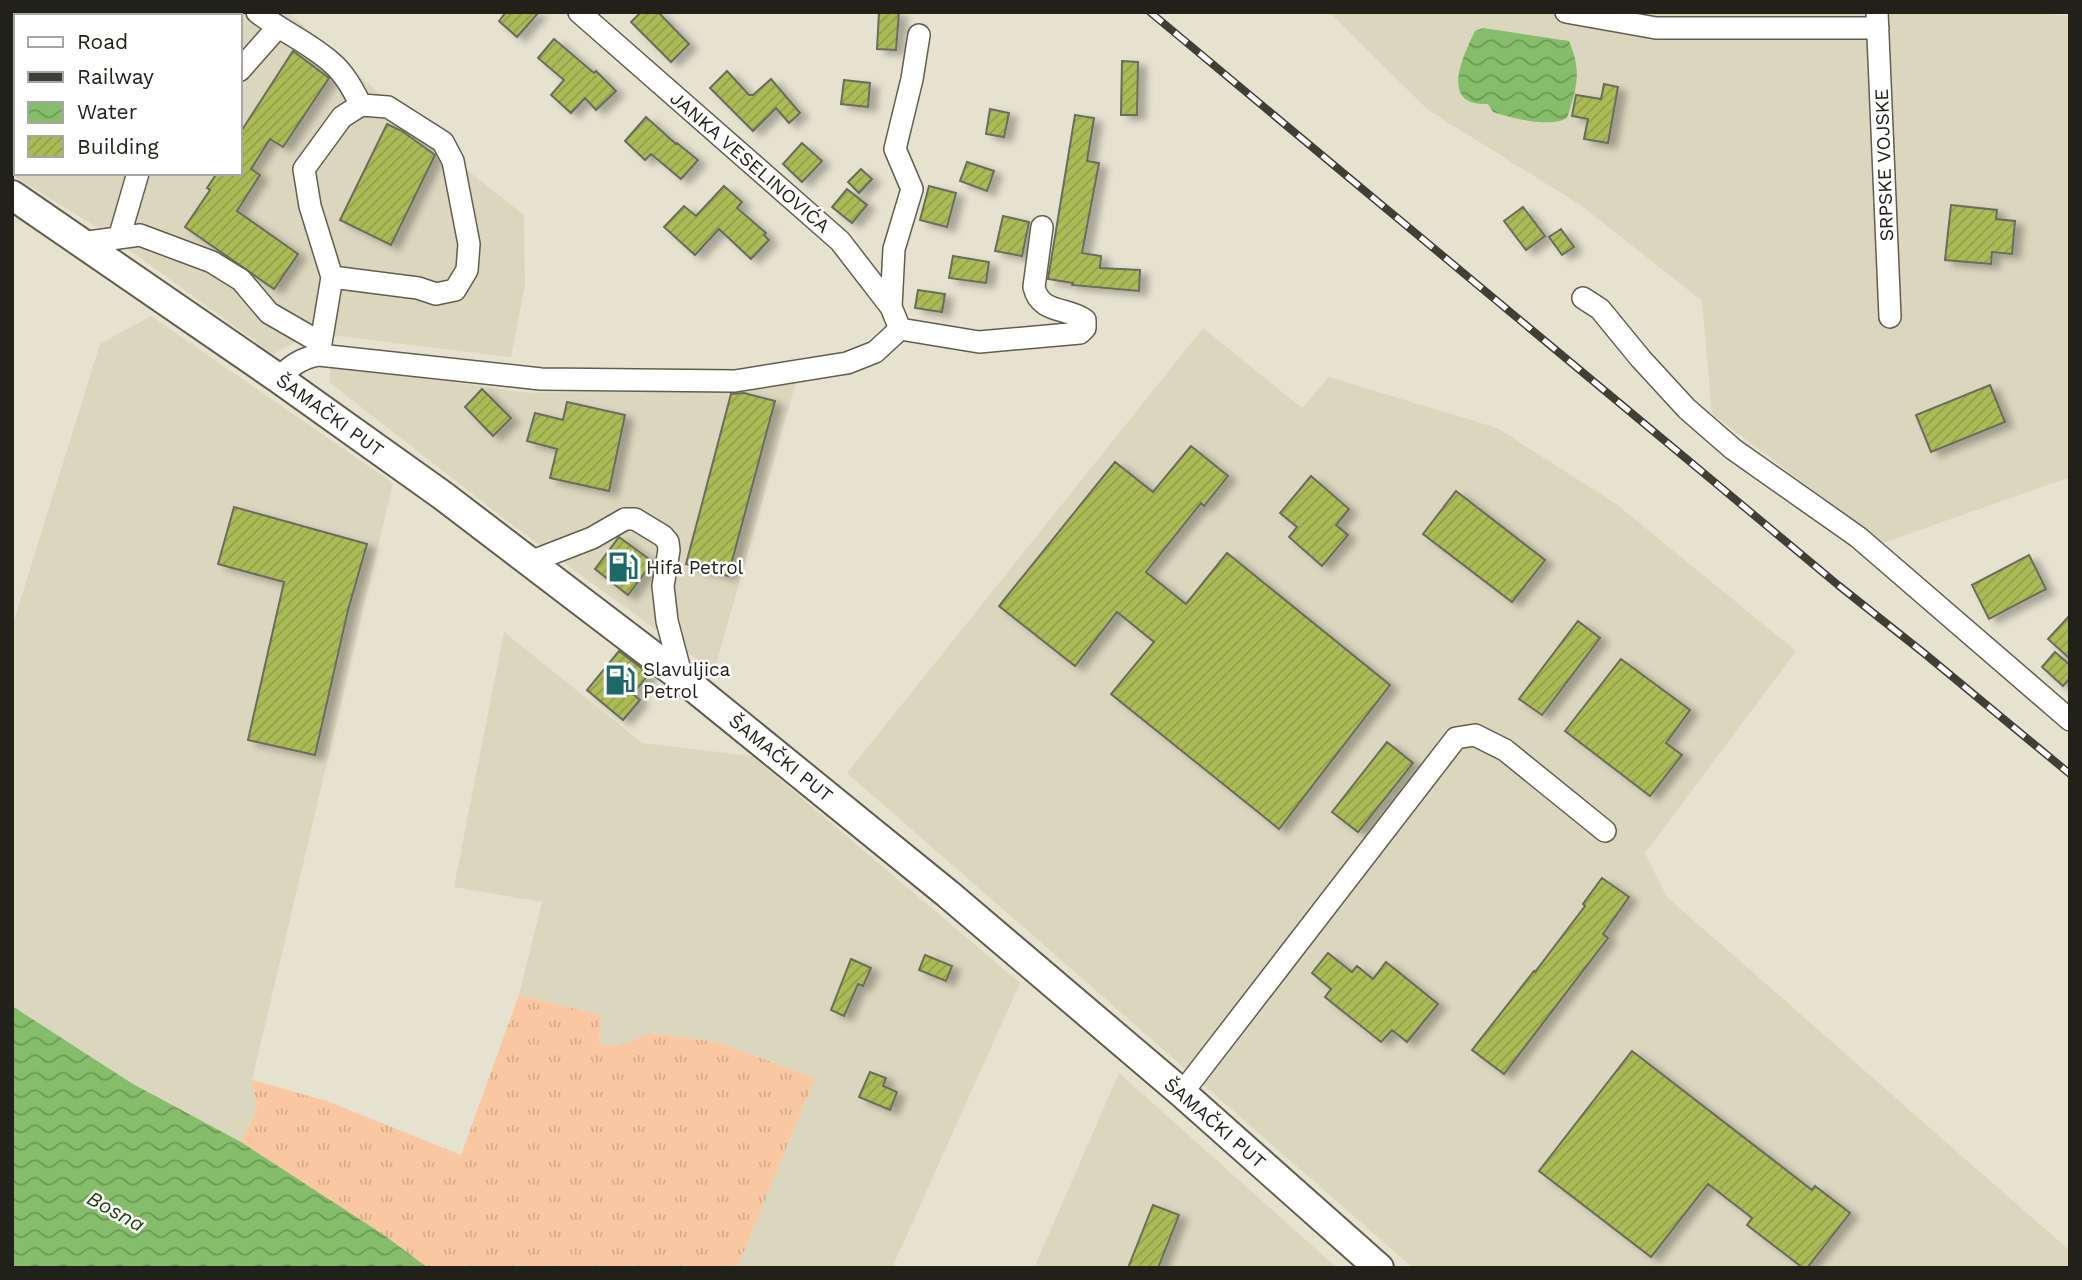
<svg xmlns="http://www.w3.org/2000/svg" width="2082" height="1280" font-family="'Work Sans',sans-serif">
<style>
.built{fill:#dbd6be;fill-rule:evenodd}
.grass{fill:url(#grass-tufts)}
.water{fill:url(#water-waves)}
.building{fill:url(#building-hatch);stroke:#696d5d;stroke-width:2;filter:url(#shadow)}
.lines{fill:none;stroke-linecap:round;stroke-linejoin:round}
.minor-casing{stroke:#615e4e;stroke-width:24}
.major-casing{stroke:#615e4e;stroke-width:32}
.minor{stroke:#fff;stroke-width:21}
.major{stroke:#fff;stroke-width:28}
.rail-casing{stroke:#403f36;stroke-width:8}
.rail{stroke:#fff;stroke-width:5;stroke-dasharray:16;stroke-linecap:butt}
.labels{text-anchor:middle;dominant-baseline:central;stroke-width:5;stroke-linejoin:round;paint-order:stroke}
.street-label{font-size:19px;fill:#212019;stroke:#fff}
.poi-label{font-size:19px;fill:#212019;stroke:#fff;text-anchor:start}
.water-label{font-size:21px;font-style:italic;fill:#21450b;stroke:#fff}
</style>
<defs>
<pattern id="grass-tufts" width="24" height="20" patternUnits="userSpaceOnUse" patternTransform="scale(1.75)"><rect width="24" height="20" fill="#f9c8a2"/><path d="M3 7l-1-3M5 7V3M7 7l1-3M15 17l-1-3M17 17v-4M19 17l1-3" fill="none" stroke="#d5ac8b"/></pattern>
<pattern id="water-waves" width="16" height="10" patternUnits="userSpaceOnUse" patternTransform="scale(1.75)"><rect width="16" height="10" fill="#85bd6b"/><path d="M0 5q4-4 8 0t8 0" fill="none" stroke="#6c9957"/></pattern>
<pattern id="building-hatch" width="6" height="6" patternUnits="userSpaceOnUse" patternTransform="scale(1.75)"><rect width="6" height="6" fill="#abbb56"/><path d="M-1 1l2-2M0 6l6-6M5 7l2-2" fill="none" stroke="#93a04a"/></pattern>
<filter id="shadow"><feDropShadow dx="8" dy="4.5" stdDeviation="3.5" flood-color="#0004"/></filter>
</defs>
<rect width="100%" height="100%" fill="#e6e2d0"/>
<path class="built" d="M12 12H288L453 159 524 215 525 285 511 357 313 333 273 354 103 231 12 175ZM16 16H240V173H16Z
M1329 12H2021L2070 16V477L1883 543 1712 414 1702 301 1582 206 1428 110Z
M151 316 393 483 252 1080 257 1108 241 1142 133 1084 12 1006V627L100 344Z
M1203 328 1302 408 1329 377 1497 428 1616 504 1796 651 1645 853 1667 897 2070 1251V1268H1413L847 773Z
M331 365 529 393 623 392 796 382 714 672 507 521 329 382Z
M504 632 642 743 752 756 1020 983 892 1268H737L815 1078 717 1042 651 1033 617 1046 599 1044 601 1015 519 995 542 902 454 887Z
M1119 1073 1337 1268H1034Z"/>
<path class="grass" d="M519 995 601 1015 599 1044 617 1046 651 1033 717 1042 815 1078 737 1268H428L384 1235 241 1142 257 1108 252 1080 327 1101 461 1155Z"/>
<path class="water" d="M1483 28 1569 41C1582 71 1577 87 1567 118 1551 128 1511 118 1493 112L1488 104C1483 104 1476 104 1471 102 1444 92 1467 48 1475 31Z
M12 1006 133 1084 241 1142 384 1235 428 1268H12Z"/>
<path class="building" d="M506 12H539L517 37 499 21Z
M641 12H658L689 44 671 62 631 22Z
M879 12H899L896 50 877 49Z
M554 39 594 73 596 71 616 91 596 110 585 98 571 113 551 95 564 80 538 58Z
M293 51 329 78 283 147 270 139 251 169 260 175 237 211 298 254 274 289 185 227 210 190 207 188 217 173H240V133Z
M1122 61 1138 62 1137 115H1121Z
M727 71 749 95H753L771 79 800 113 789 123 776 108 753 131 710 88Z
M844 80 870 83 868 107 841 104Z
M1604 84 1618 87 1608 143 1584 139 1588 119 1572 116 1576 95 1601 99Z
M990 109 1009 113 1004 137 986 134Z
M1075 115 1094 118 1087 161 1099 163 1082 253 1101 256 1100 268 1140 270 1139 291 1072 285 1073 283 1048 279Z
M646 117 676 144 677 143 698 160 681 179 651 154 645 160 625 141Z
M387 124 402 131 435 155 391 245 340 220Z
M802 143 822 161 802 182 783 164Z
M967 162 994 171 987 191 960 181Z
M861 169 872 179 859 193 848 182Z
M724 186 742 202 737 208 766 233 764 235 769 240 751 259 719 229 695 255 664 227 684 206 696 216Z
M929 186 956 193 947 227 920 220Z
M847 189 867 205 852 223 832 207Z
M1951 205 1997 210 1996 219 2015 221 2012 254 1992 252 1991 264 1945 260Z
M1523 207 1545 236 1526 250 1504 221Z
M1003 216 1029 222 1022 256 995 251Z
M1561 229 1574 247 1562 255 1549 237Z
M953 256 989 262 986 283 949 278Z
M918 290 945 294 942 312 915 308Z
M1990 385 2005 422 1931 452 1916 415Z
M482 389 511 418 493 436 465 407Z
M744 393 775 401 728 576 686 564 731 394Z
M567 402 625 415 609 491 550 478 557 449 527 441 535 413 563 420Z
M1191 446 1228 476 1204 506 1201 503 1146 572 1186 604 1227 553 1390 685 1279 829 1111 694 1154 642 1117 612 1075 666 999 606 1115 462 1153 492Z
M1311 476 1349 509 1336 525 1348 535 1322 566 1289 537 1297 527 1280 513Z
M1456 491 1545 560 1512 602 1423 534Z
M234 507 367 544 348 610 315 755 248 740 284 582 218 564Z
M619 537 653 562 628 595 595 569Z
M2029 555 2046 589 1989 619 1972 585Z
M2070 615V659L2048 639Z
M1578 621 1600 638 1542 715 1519 699Z
M619 651 649 674 633 694 640 700 623 720 587 690Z
M2055 652 2070 665V678L2063 686 2042 667Z
M1621 659 1690 710 1666 743 1682 755 1650 796 1565 731Z
M1387 742 1413 763 1358 832 1332 812Z
M1602 878 1629 897 1603 934 1608 938 1504 1074 1472 1050 1534 971 1535 972 1585 906 1583 904Z
M1328 953 1352 972 1357 966 1373 979 1386 962 1438 1004 1407 1042 1392 1030 1381 1042 1325 997 1331 989 1312 973Z
M925 955 952 966 946 981 919 970Z
M851 959 871 968 863 986 858 984 844 1016 831 1010Z
M1632 1051 1812 1190 1815 1186 1850 1213 1807 1268H1803L1747 1225 1752 1218 1708 1184 1651 1257 1539 1171Z
M870 1072 886 1078 883 1086 897 1092 890 1110 859 1097Z
M1153 1205 1179 1215 1158 1268H1128Z"/>
<g class="lines">
<g class="minor-casing">
<path id="minor" d="M257 12C281 31 310 43 332 63 345 74 353 90 361 105
M579 12 840 241 891 307 900 329
M1566 12 1656 28H1878
M1877 12 1890 317
M240 70 277 28
M119 238 138 173
M81 243 140 235 212 262 241 280 269 313 321 343
M1583 298 1600 309 1641 359 1687 409 1733 449 1858 537 2070 720
M891 307 894 249 912 189 895 149 912 79 919 35
M319 355 332 277 310 206 304 169 342 117 361 105 388 107 443 142 453 161 469 244 467 270 455 290 436 294 418 288 332 277
M278 378C291 366 301 358 319 355L541 379 735 381 847 363 875 352 900 329 979 342 1080 333 1085 328V320C1067 307 1040 314 1034 287L1042 227
M530 562 592 538 625 519H635L663 536 668 542 669 550 663 586 667 621 682 678
M1182 1093 1456 738 1475 735 1505 750 1605 831"/>
</g>
<g class="major-casing">
<path id="major" d="M12 195 278 378 442 495 682 678 948 894 1182 1093 1379 1268"/>
</g>
<use href="#minor" class="minor"/>
<use href="#major" class="major"/>
<g class="rail-casing">
<path id="rail" d="M1150 12 1838 585 1925 654 2070 774"/>
</g>
<use href="#rail" class="rail"/>
</g>
<defs>
<g id="fuel-bare" transform="scale(2.415)"><path d="M-5.5-6h7V0h2V4h1.3V-2.5L3-4.5l.8-.8L6-3V5H2.5V1h-1V6h-7ZM-4.2-4.7v3.2H.2V-4.7Z" fill="#1c6968" stroke="#fff" stroke-width="2.5" paint-order="stroke"/></g>
</defs>
<g fill-rule="evenodd">
<use href="#fuel-bare" x="623" y="567"/>
<use href="#fuel-bare" x="620" y="680"/>
</g>
<g class="labels">
<g class="street-label">
<text transform="translate(750 162) rotate(41)">JANKA VESELINOVIĆA</text>
<text transform="translate(1884 165) rotate(-92)">SRPSKE VOJSKE</text>
<text transform="translate(330 415) rotate(36)">ŠAMAČKI PUT</text>
<text transform="translate(781 758) rotate(39)">ŠAMAČKI PUT</text>
<text transform="translate(1215 1123) rotate(41)">ŠAMAČKI PUT</text>
</g>
<g class="poi-label">
<text x="646" y="567">Hifa Petrol</text>
<text x="643" y="669">Slavuljica<tspan x="643" dy="22">Petrol</tspan></text>
</g>
<g class="water-label">
<text transform="translate(116 1211) rotate(29)">Bosna</text>
</g>
</g>
<rect width="2082" height="1280" fill="none" stroke="#212019" stroke-width="28"/>
<rect x="14" y="14" width="228" height="161" fill="#ffffff" stroke="#a6a6a3" stroke-width="2"/>
<rect x="28" y="37" width="35" height="10" fill="#ffffff" stroke="#a6a6a3" stroke-width="2"/>
<text x="77" y="49" font-size="21" fill="#212019">Road</text>
<rect x="28" y="72" width="35" height="10" fill="#403f36" stroke="#a6a6a3" stroke-width="2"/>
<text x="77" y="84" font-size="21" fill="#212019">Railway</text>
<rect x="28" y="102" width="35" height="21" fill="url(#water-waves)" stroke="#a6a6a3" stroke-width="2"/>
<text x="77" y="119" font-size="21" fill="#212019">Water</text>
<rect x="28" y="136" width="35" height="21" fill="url(#building-hatch)" stroke="#a6a6a3" stroke-width="2"/>
<text x="77" y="154" font-size="21" fill="#212019">Building</text>
</svg>
